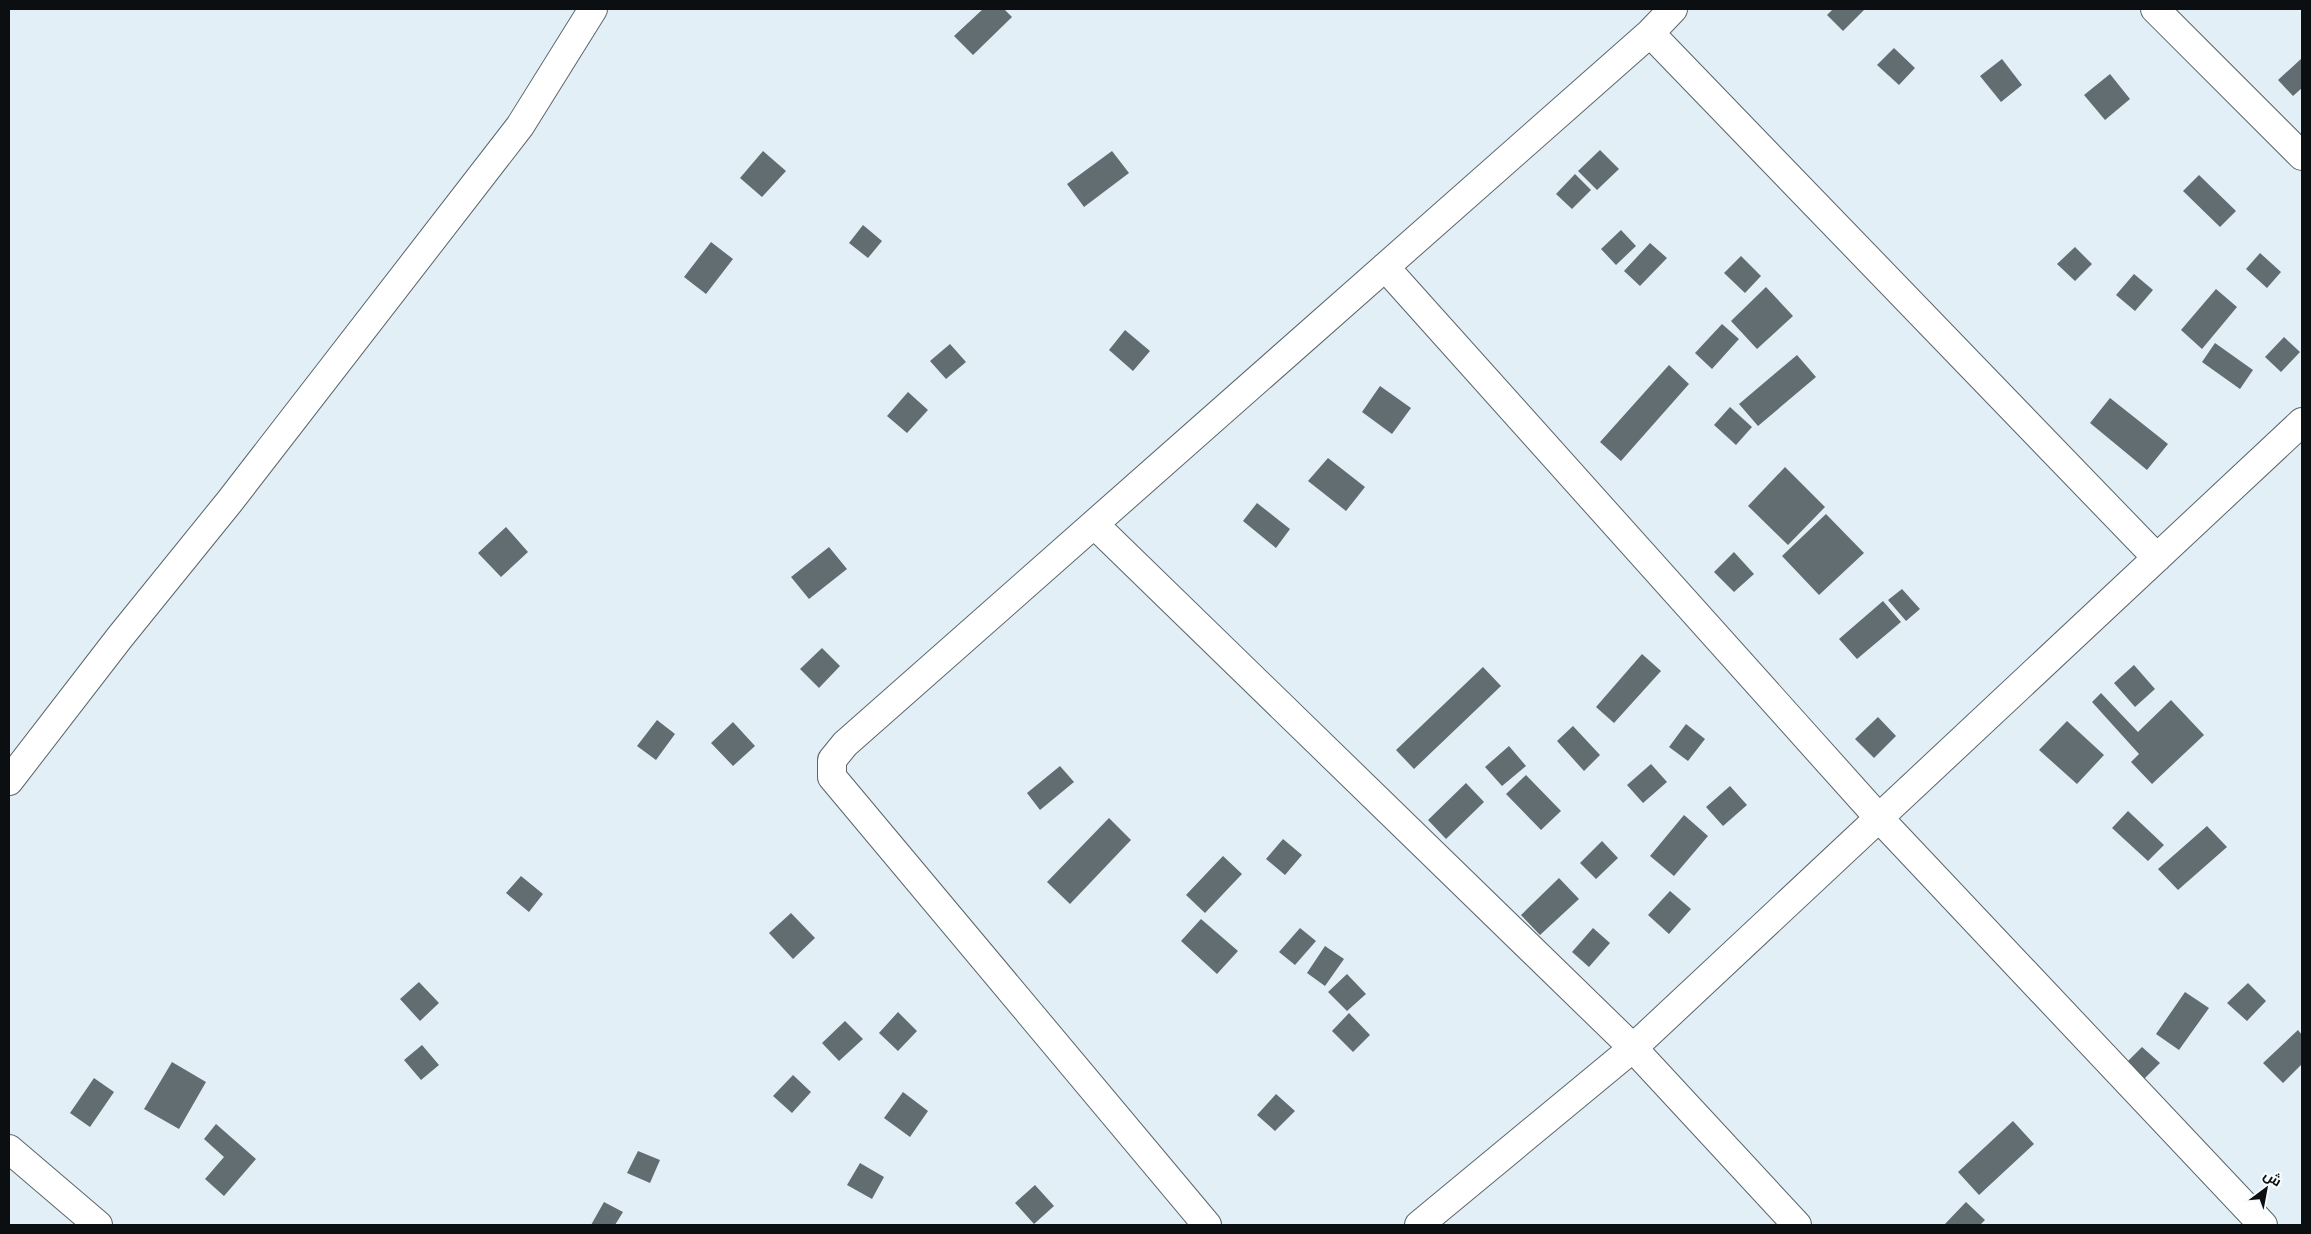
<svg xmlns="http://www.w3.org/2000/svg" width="2311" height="1234" font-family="Manrope,Cairo,sans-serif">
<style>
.building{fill:#626d72}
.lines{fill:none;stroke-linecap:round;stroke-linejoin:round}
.minor-casing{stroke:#5a656a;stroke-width:30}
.minor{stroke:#fff;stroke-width:28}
</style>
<rect width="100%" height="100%" fill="#e3eff6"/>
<path class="building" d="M983 9H1004L1012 17 973 55 954 36Z
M1833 9H1862L1864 10 1843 31 1827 15Z
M1894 48 1915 68 1899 85 1877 65Z
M2302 58V88L2293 96 2278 80Z
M2002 59 2022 85 2001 102 1980 76Z
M2110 74 2130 99 2105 120 2084 95Z
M1600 150 1619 169 1597 190 1578 171Z
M763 151 786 171 762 197 740 178Z
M1112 151 1129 173 1084 207 1067 184Z
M1575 174 1591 190 1572 209 1556 194Z
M2199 175 2236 211 2220 227 2183 191Z
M863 225 882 241 868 258 849 243Z
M1621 230 1636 246 1616 265 1601 249Z
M711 242 733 259 706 294 684 277Z
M1650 243 1667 258 1640 286 1624 271Z
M2075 247 2092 264 2075 281 2057 264Z
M2260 253 2281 272 2267 288 2246 269Z
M1741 256 1761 276 1745 293 1724 273Z
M2134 274 2153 290 2135 311 2116 295Z
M1766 287 1793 316 1757 349 1731 321Z
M2216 289 2237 307 2202 349 2181 330Z
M1722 324 1739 339 1712 369 1695 353Z
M1125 330 1150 351 1133 371 1109 350Z
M2284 337 2300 352 2281 372 2265 357Z
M2215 343 2253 370 2240 389 2202 362Z
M950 344 966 362 946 379 930 361Z
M1797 355 1816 377 1758 426 1739 404Z
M1669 365 1689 384 1621 461 1600 442Z
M1380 386 1411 408 1392 434 1362 412Z
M908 392 928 410 907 433 887 416Z
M2110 398 2168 444 2147 470 2090 423Z
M1730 407 1752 427 1736 445 1714 425Z
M1328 458 1365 487 1346 511 1308 481Z
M1785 467 1825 507 1788 545 1748 506Z
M1257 503 1290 529 1276 548 1243 521Z
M1826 514 1864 553 1819 595 1782 556Z
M506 527 528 552 501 577 478 553Z
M829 547 847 569 809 599 791 577Z
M1734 552 1754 574 1734 592 1714 572Z
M1902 589 1920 609 1906 621 1888 600Z
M1883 601 1901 622 1857 659 1839 639Z
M822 648 840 666 819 688 800 669Z
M1642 654 1661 671 1614 723 1596 707Z
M2134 665 2155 689 2135 707 2114 683Z
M1483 667 1501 686 1414 769 1396 750Z
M2101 693 2138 732 2171 700 2204 735 2152 784 2131 762 2139 754 2092 702Z
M1878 717 1896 736 1874 758 1855 739Z
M657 720 675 734 656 760 637 746Z
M2067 721 2104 755 2077 784 2039 750Z
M733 722 755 746 733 766 711 743Z
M1686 724 1705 739 1688 761 1669 747Z
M1573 726 1600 755 1584 771 1557 741Z
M1509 746 1526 766 1502 786 1485 767Z
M1651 764 1667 782 1643 803 1627 785Z
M1060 766 1074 782 1040 810 1027 793Z
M1526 775 1561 811 1541 830 1506 794Z
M1466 783 1484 802 1446 839 1428 820Z
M1730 786 1747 805 1723 826 1706 807Z
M2128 811 2164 845 2148 861 2112 828Z
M1684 815 1708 836 1674 876 1650 856Z
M1109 818 1131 840 1070 904 1047 882Z
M2207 826 2227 847 2178 890 2158 869Z
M1283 839 1302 855 1285 875 1266 859Z
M1602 841 1618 858 1596 879 1580 863Z
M1223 856 1242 874 1205 913 1186 895Z
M521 876 543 894 529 912 506 893Z
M1559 878 1579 899 1540 935 1521 915Z
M1670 891 1691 909 1669 934 1648 915Z
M791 913 815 938 793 959 769 933Z
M1201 919 1238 951 1217 974 1181 941Z
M1300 928 1316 941 1295 965 1279 952Z
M1593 928 1610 943 1589 967 1572 952Z
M1325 946 1344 959 1325 986 1307 973Z
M1347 974 1366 994 1347 1011 1328 992Z
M419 982 439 1003 420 1021 400 999Z
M2248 983 2266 1001 2247 1021 2227 1003Z
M2185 992 2209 1008 2179 1050 2156 1034Z
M898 1012 917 1031 898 1051 879 1033Z
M1349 1013 1370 1035 1353 1052 1332 1031Z
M845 1021 863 1039 839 1061 822 1043Z
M2298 1030 2302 1035V1064L2283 1083 2263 1063Z
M422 1045 439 1065 421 1080 404 1060Z
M2142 1047 2160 1063 2141 1082 2124 1065Z
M172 1062 206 1082 179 1129 144 1109Z
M793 1075 811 1092 792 1113 773 1096Z
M94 1078 114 1092 90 1127 70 1113Z
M903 1092 928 1111 910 1137 884 1118Z
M1276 1094 1295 1111 1275 1131 1257 1115Z
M2013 1121 2034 1144 1979 1195 1958 1172Z
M216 1124 256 1159 224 1196 205 1179 224 1157 204 1139Z
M638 1151 660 1160 650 1183 627 1173Z
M860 1163 884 1177 872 1199 847 1185Z
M1035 1185 1054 1206 1034 1224 1015 1203Z
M604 1202 623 1212 615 1225H591Z
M1966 1202 1985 1220 1980 1225H1944Z"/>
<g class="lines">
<g class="minor-casing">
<path id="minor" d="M2155 9 2302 156
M1650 33 2157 558
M1385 267 1879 818 2263 1225
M1094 524 1633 1048 1797 1225
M9 781 120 637 230 501 520 126 593 9
M9 1149 98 1225
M1207 1225 832 777V760L845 744 1650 33 1673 9
M1419 1225 1633 1048 2302 422"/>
</g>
<use href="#minor" class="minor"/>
</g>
<rect width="2311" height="1234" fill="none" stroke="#0b0f11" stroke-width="20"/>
<g transform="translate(2266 1189) rotate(32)" stroke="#f6fbfe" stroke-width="4" paint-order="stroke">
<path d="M0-4L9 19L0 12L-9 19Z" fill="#0b0f11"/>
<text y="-8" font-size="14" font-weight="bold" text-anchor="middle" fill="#0b0f11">ش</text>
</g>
</svg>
